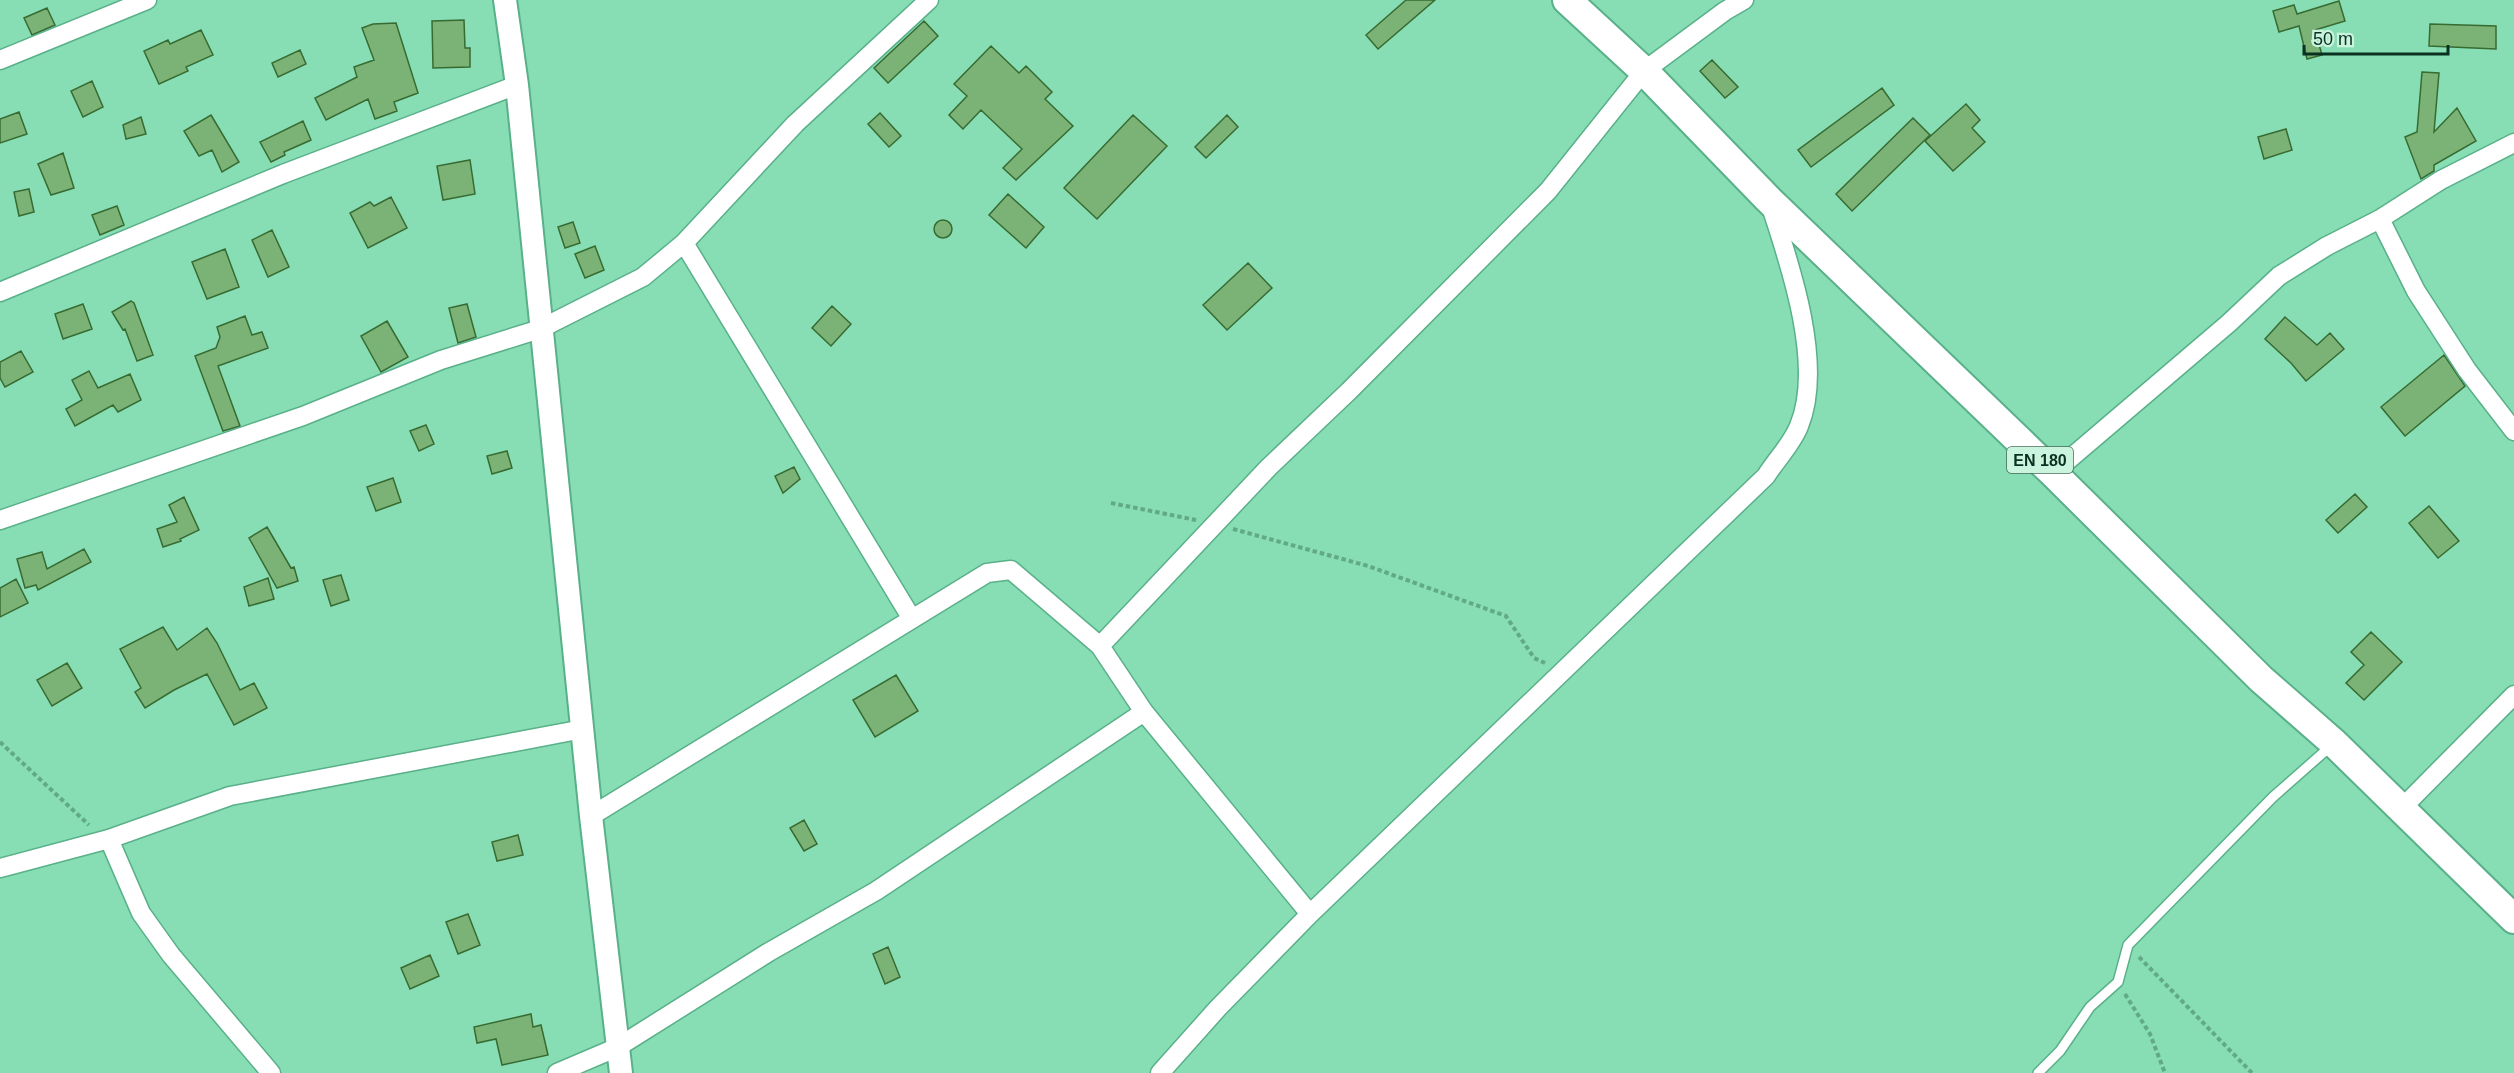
<svg xmlns="http://www.w3.org/2000/svg" width="2514" height="1073" font-family="Helvetica,sans-serif">
<style>
.building{fill:#7bb376;stroke:#376b32;stroke-width:1.5}
.lines{fill:none;stroke-linecap:round;stroke-linejoin:round}
.service-casing{stroke:#59b089;stroke-width:12}
.minor-casing{stroke:#59b089;stroke-width:21}
.tertiary-casing{stroke:#59b089;stroke-width:26}
.primary-casing{stroke:#59b089;stroke-width:32}
.path{stroke:#61a987;stroke-width:4;stroke-dasharray:4.5 3;stroke-linecap:butt}
.service{stroke:#fff;stroke-width:9}
.minor{stroke:#fff;stroke-width:18}
.tertiary{stroke:#fff;stroke-width:22}
.primary{stroke:#fff;stroke-width:28}
.labels{text-anchor:middle;dominant-baseline:central;stroke-width:4.5;stroke-linejoin:round;paint-order:stroke}
.shield{fill:#cbf4de;stroke:#446b5a;stroke-width:1.5}
.shield-label{font-size:16px;font-weight:bold;fill:#0a3021}
</style>
<rect width="100%" height="100%" fill="#87deb4"/>
<path class="building" d="M1406 0H1435L1378 49 1366 35Z
M2339 1 2345 21 2315 30 2322 55 2307 59 2299 26 2279 32 2273 11 2294 5 2297 14Z
M47 8 55 25 32 35 24 18Z
M464 20 465 48H470V67L433 68 432 21Z
M924 21 938 36 888 83 874 68Z
M396 23 418 93 394 102 397 111 375 119 368 99 326 120 315 98 357 77 354 67 374 60 362 28 373 24Z
M2430 24 2496 26V49L2429 46Z
M201 30 213 55 186 67 188 71 159 84 144 51 168 40 170 44Z
M991 46 1019 73 1026 66 1052 92 1045 99 1073 126 1016 180 1003 168 1022 149 981 110 963 129 949 115 967 96 954 84Z
M300 50 306 64 278 77 272 63Z
M1712 60 1738 87 1725 98 1700 71Z
M2422 72 2439 73 2434 132 2457 108 2476 141 2434 165V171L2421 179 2405 137 2417 132Z
M92 81 103 107 83 117 71 91Z
M1882 88 1894 105 1811 167 1798 150Z
M1966 104 1980 120 1972 128 1985 142 1953 171 1925 141Z
M19 112 27 134 0 143V119Z
M880 113 901 136 889 147 868 124Z
M211 115 239 162 222 172 212 150 199 156 184 131Z
M1133 115 1167 146 1097 219 1064 188Z
M1227 115 1238 127 1206 158 1195 147Z
M141 117 146 134 126 139 123 125Z
M1913 118 1930 135 1852 211 1836 194Z
M303 121 311 140 284 152 285 155 271 162 260 142Z
M2286 129 2292 150 2264 159 2258 137Z
M63 153 74 188 51 195 38 164Z
M470 160 475 194 443 200 437 166Z
M29 189 34 212 19 216 14 192Z
M1008 194 1044 227 1026 248 989 215Z
M391 197 407 228 368 248 350 213 370 202 374 206Z
M117 206 124 225 100 235 92 215Z
M934 229a9 9 0 1 1 18 0a9 9 0 1 1-18 0Z
M573 222 580 243 565 248 558 227Z
M272 230 289 267 268 277 252 240Z
M595 246 604 270 585 278 575 254Z
M225 249 239 287 207 299 192 262Z
M1248 263 1272 288 1227 330 1203 305Z
M131 301 134 303 153 355 137 361 125 329 123 330 112 312Z
M83 304 92 329 63 339 55 314Z
M467 304 476 337 458 343 449 308Z
M832 306 851 324 831 346 812 328Z
M245 316 252 335 262 332 268 348 218 366 240 426 223 431 195 356 216 348 220 337 217 327Z
M2285 317 2317 345 2330 333 2344 349 2306 381 2291 363 2265 339Z
M387 321 408 357 381 372 361 336Z
M21 351 33 372 5 387 0 378V362Z
M2444 355 2465 386 2405 436 2381 407Z
M89 371 98 388 130 374 141 400 118 412 113 405 75 426 66 409 82 400 72 380Z
M426 425 434 444 419 451 410 431Z
M507 451 512 468 492 474 487 456Z
M794 467 800 479 783 493 775 476Z
M393 478 401 502 376 511 367 487Z
M2355 494 2367 507 2338 533 2326 520Z
M184 497 199 530 180 539 181 541 163 547 157 529 177 522 169 505Z
M2429 506 2459 541 2438 558 2409 523Z
M267 527 291 568 294 567 298 581 277 588 249 538Z
M84 549 91 562 38 590 36 585 25 588 17 559 42 552 47 569Z
M341 575 349 600 331 606 323 580Z
M268 578 274 599 249 606 244 587Z
M16 579 28 603 0 617V588Z
M163 627 177 650 207 628 217 643 240 690 254 683 267 708 234 725 207 674 174 690 145 708 135 692 141 688 120 649Z
M2371 632 2402 662 2364 700 2346 683 2364 665 2351 652Z
M67 663 82 688 52 706 37 680Z
M896 675 918 711 875 737 853 700Z
M804 820 817 844 804 851 790 828Z
M518 835 523 855 497 861 492 842Z
M468 914 480 945 458 954 446 922Z
M888 947 900 977 885 984 873 954Z
M430 955 439 976 410 989 401 968Z
M531 1014 533 1027 541 1025 548 1055 502 1065 496 1039 477 1043 474 1027Z"/>
<g class="lines">
<g class="service-casing">
<path id="service" d="M2038 1073 2060 1051 2090 1007 2118 982 2128 945 2273 797 2332 745"/>
</g>
<g class="minor-casing">
<path id="minor" d="M0 60 147 0
M2380 219 2416 291 2467 370 2514 431
M684 243 912 619
M0 292 283 174 517 85
M2053 473 2229 323 2279 276 2327 246 2380 219 2441 180 2514 143
M0 520 303 416 441 360 540 329 643 277 684 243 795 124 929 0
M1100 646 1269 467 1349 391 1548 191 1644 71 1725 11 1744 0
M2400 810 2514 695
M591 816 987 573 1011 570 1100 646 1144 712 1310 914
M109 839 141 913 171 955 271 1073
M0 868 109 839 230 796 583 729
M557 1073 618 1047 769 952 876 891 1144 712
M1160 1073 1218 1008 1310 914 1766 476C1776 460 1792 444 1799 426 1824 366 1791 267 1771 207"/>
</g>
<g class="tertiary-casing">
<path id="tertiary" d="M505 0 517 85 591 816 621 1073"/>
</g>
<g class="primary-casing">
<path id="primary" d="M1567 0 1644 71 1769 200 2053 473 2261 679 2334 743 2514 919"/>
</g>
<path class="path" d="M1111 503 1196 520
M1233 529 1368 566 1506 616 1534 658 1545 663
M0 742 89 825
M2139 957 2252 1073
M2125 994 2150 1034 2165 1073"/>
<use href="#service" class="service"/>
<use href="#minor" class="minor"/>
<use href="#tertiary" class="tertiary"/>
<use href="#primary" class="primary"/>
</g>
<g class="labels">
<rect class="shield" x="2007" y="447" width="66" height="26" rx="4.5"/>
<g class="shield-label">
<text x="2040" y="460">EN 180</text>
</g>
</g>
<path d="M2304 45v9h144v-9" fill="none" stroke="#0a3021" stroke-width="3"/>
<text x="2313" y="45" font-size="18" fill="#0a3021" stroke="#cbf4de" stroke-width="4.5" paint-order="stroke">50 m</text>
</svg>
